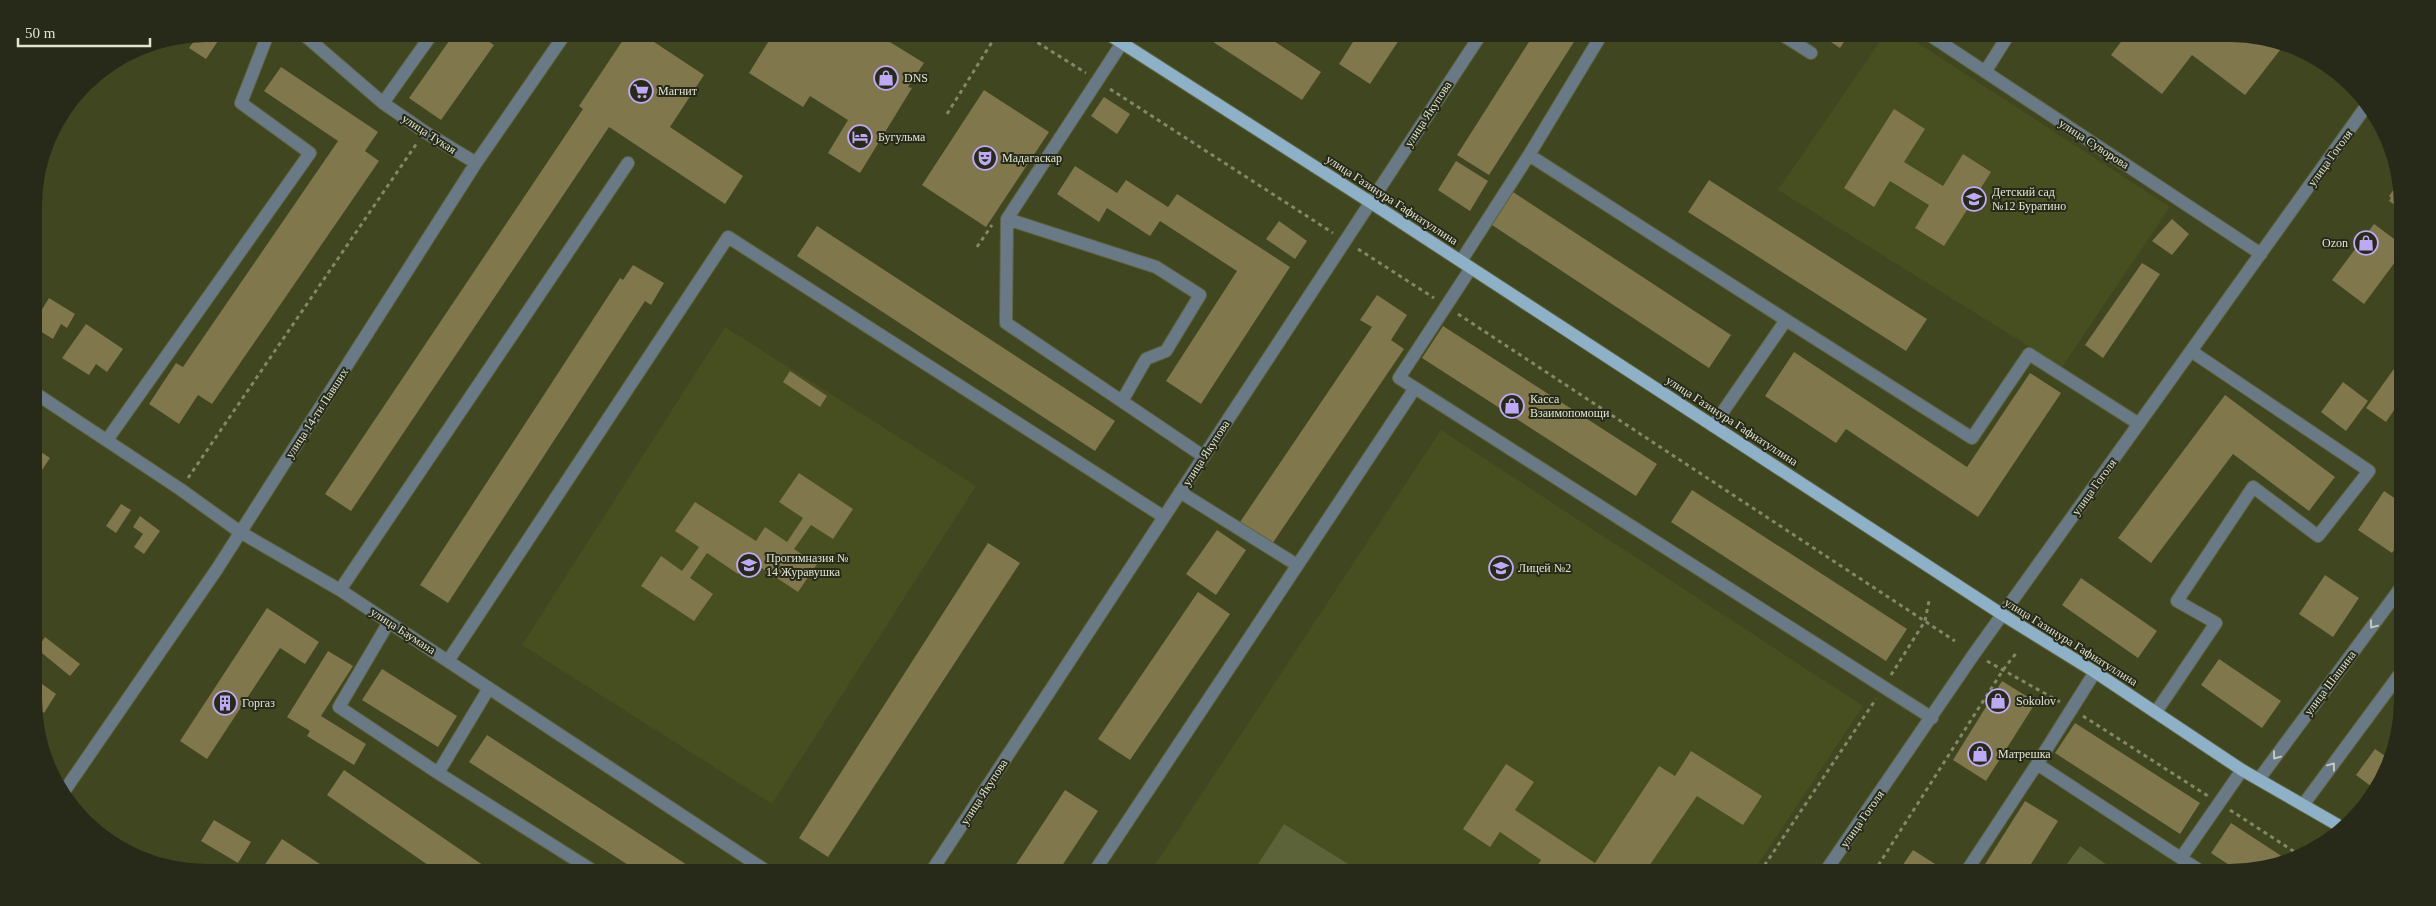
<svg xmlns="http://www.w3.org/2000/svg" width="2436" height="906" font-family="Georgia,serif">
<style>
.built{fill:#474e1f}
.green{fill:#5c6339}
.building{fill:#80774d}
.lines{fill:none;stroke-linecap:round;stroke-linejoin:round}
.minor-casing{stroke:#5d633f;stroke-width:14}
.major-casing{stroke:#5d633f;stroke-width:14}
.path{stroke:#828868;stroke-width:3;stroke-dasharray:4 4;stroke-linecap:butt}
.minor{stroke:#697a86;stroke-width:12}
.major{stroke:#8eb1c8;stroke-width:12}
.oneway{stroke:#c3cabd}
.labels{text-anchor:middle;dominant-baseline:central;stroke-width:4;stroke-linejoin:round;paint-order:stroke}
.poi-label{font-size:12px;fill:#e1e5cf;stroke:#272a19;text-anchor:start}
.street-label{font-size:12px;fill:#e1e5cf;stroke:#272a19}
</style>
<rect width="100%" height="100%" fill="#40461f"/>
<path class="built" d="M1885 34H1904L2170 207 2062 367 1778 190Z
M725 327 976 486 772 804 522 645Z
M1441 430 1863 706 1753 872H1159L1153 868Z"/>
<path class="green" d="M1284 824 1361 872H1260L1255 869Z
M2080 846 2117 872H2061Z"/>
<path class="building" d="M205 34H213L220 38 206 59 189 48 197 37 201 40Z
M454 34H478L494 45 441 120 409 98Z
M627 34H642L704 75 670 127 743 176 725 204 609 127 351 511 325 494 583 109 579 106Z
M773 34H877L924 63 908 87 912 88 860 173 828 153 848 120 810 96 803 107 749 73Z
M1201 34H1263L1321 72 1302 100Z
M1358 34H1403L1370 84 1339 64Z
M1534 34H1579L1489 175 1457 155Z
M1819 34H1849L1840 48Z
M2127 34H2189L2197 40 2201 34H2229L2280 42 2284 45 2245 95 2192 55 2162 94 2111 55Z
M281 67 378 132 365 151 379 161 212 404 198 395 179 424 149 404 176 363 183 367 338 141 264 91Z
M984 90 1049 132 986 227 922 185Z
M1104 97 1130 114 1117 134 1091 116Z
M1894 109 1925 129 1904 162 1943 186 1963 154 1991 172 1944 246 1915 228 1929 205 1890 181 1874 207 1844 188Z
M1456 161 1488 181 1470 211 1438 190Z
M1075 166 1117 193 1126 180 1168 207 1177 194 1290 267 1201 404 1166 381 1237 271 1160 221 1150 236 1107 208 1099 222 1057 194Z
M2399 178 2401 184V209L2389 201 2391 198 2389 196 2399 182 2397 181Z
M1709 180 1927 319 1906 351 1688 212Z
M1513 192 1731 335 1709 368 1492 225Z
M2172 219 2189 234 2172 255 2152 241Z
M1279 221 1307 241 1295 259 1266 239Z
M2374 224 2401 244V254L2364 304 2332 280Z
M817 226 1115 421 1095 451 797 256Z
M2142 263 2160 274 2103 358 2085 345Z
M633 265 664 283 651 305 645 301 448 603 420 585 620 278 623 280Z
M1377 295 1407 315 1391 340 1404 349 1270 547 1238 525 1372 327 1360 320Z
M49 298 75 314 67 328 61 324 53 339 35 328V321Z
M86 324 123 349 107 372 96 364 89 375 62 358Z
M1443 326 1657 464 1636 496 1422 358Z
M1794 352 1967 467 2030 373 2061 393 1978 517 1846 429 1836 443 1765 396Z
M2401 359V400L2386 422 2366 408Z
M790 371 827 396 820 407 783 382Z
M2343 382 2368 401 2346 431 2321 412Z
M2225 395 2335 477 2309 511 2233 454 2151 563 2118 538Z
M35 448 50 458 36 479Z
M799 473 853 509 833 539 811 525 794 549 817 564 798 592 748 559 738 574 707 553 690 578 713 594 694 621 641 586 661 556 682 571 699 547 675 531 695 502 756 541 765 527 787 542 803 518 779 502Z
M1692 490 1907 629 1886 661 1671 522Z
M2384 491 2402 503V538L2392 553 2358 530Z
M121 504 131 510 116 533 106 526Z
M140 516 160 531 144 554 134 547 143 534 133 527Z
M1217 530 1246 550 1216 595 1186 574Z
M988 543 1020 563 828 857 799 838Z
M2325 575 2359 598 2333 637 2299 614Z
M2081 578 2157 631 2138 658 2062 605Z
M1198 592 1230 614 1130 760 1098 739Z
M267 608 319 642 305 664 280 648 207 759 180 741Z
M45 637 80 664 70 676 37 649Z
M328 651 353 666 321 716 366 744 354 765 307 736 310 731 287 717Z
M2219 659 2281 701 2262 728 2201 685Z
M382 669 457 716 438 747 362 700Z
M2002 681 2036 702 1986 781 1953 760Z
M42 684 56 694 44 713 37 708V692Z
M2075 723 2200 803 2180 834 2055 753Z
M487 735 698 872H639L469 762Z
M2375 749 2391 760 2376 790 2356 775Z
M1691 751 1762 796 1743 825 1697 796 1645 872H1533L1541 860 1500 832 1490 847 1463 829 1506 764 1534 782 1515 810 1595 863 1659 766 1675 776Z
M344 770 493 872H438L327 795Z
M1065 790 1098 811 1058 872H1011Z
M2025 801 2058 821 2026 872H1980Z
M214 820 251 842 238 863 201 841Z
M2231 823 2289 861 2240 872 2211 853Z
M282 839 332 872H260Z
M1913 850 1943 869 1941 872H1898Z"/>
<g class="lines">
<g class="minor-casing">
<path id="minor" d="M303 34 383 103 425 132 476 163
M1781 34 1811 53
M1928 34 2261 254
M1985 72 2009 34
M383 103 432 34
M1529 155 1602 34
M1007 219 1122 43
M1461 261 1529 155 1786 320
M1415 388 1399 378 1471 268
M35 393 180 489 240 532 340 590 768 872
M1122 401 1146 359 1166 351 1200 295 1156 267 1007 219 1006 323 1203 456
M1713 426 1786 320 1972 438 2029 354 2139 424
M107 440 310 153 241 103 268 34
M1180 492 1297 565
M340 590 628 163
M389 622 339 707 438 773
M448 661 728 237 1164 517
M489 688 438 773 595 872
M2156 712 2216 623 2177 601 2253 487 2318 536 2369 471 2191 351
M2037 764 2095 672
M2259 779 2402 586
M65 790 217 569 476 163 565 34
M2303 805 2402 671
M2181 858 2242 770
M931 872 1481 34
M1094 872 1415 388 1932 718
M1825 872 1974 654 2367 105
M1966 872 2037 764 2202 872"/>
</g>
<g class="major-casing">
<path id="major" d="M1108 34 1370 202 2003 615 2095 672 2242 770 2343 828"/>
</g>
<path class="path" d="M1024 34 1086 73
M1110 89 1333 233
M947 114 997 34
M977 247 992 225
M1358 249 1434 298
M1458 314 1955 641
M188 478 417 143
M1987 661 2060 702
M1891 675 1925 621 1929 601
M2083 716 2208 796
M2230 810 2301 856
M1760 872 1876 699
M1874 872 2003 670 2017 652"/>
<use href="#minor" class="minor"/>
<use href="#major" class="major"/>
</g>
<defs><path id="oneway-chevron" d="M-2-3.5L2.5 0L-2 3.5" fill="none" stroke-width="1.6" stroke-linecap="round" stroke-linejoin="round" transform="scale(1.25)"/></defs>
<g class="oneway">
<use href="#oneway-chevron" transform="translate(2373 625) rotate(127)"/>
<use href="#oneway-chevron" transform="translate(2276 756) rotate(127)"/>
<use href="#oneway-chevron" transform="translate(2332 766) rotate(-53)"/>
</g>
<defs>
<g id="shop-ring" transform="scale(1.25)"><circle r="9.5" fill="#272a19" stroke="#bea9f4" stroke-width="1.5"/><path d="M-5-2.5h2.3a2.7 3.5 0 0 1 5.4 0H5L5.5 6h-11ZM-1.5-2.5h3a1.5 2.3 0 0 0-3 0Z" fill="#bea9f4"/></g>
<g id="supermarket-ring" transform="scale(1.25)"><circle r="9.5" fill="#272a19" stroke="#bea9f4" stroke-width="1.5"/><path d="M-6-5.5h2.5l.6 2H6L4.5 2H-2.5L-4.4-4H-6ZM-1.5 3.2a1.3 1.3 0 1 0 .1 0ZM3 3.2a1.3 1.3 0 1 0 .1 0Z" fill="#bea9f4"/></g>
<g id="hotel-ring" transform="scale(1.25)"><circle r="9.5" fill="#272a19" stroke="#bea9f4" stroke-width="1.5"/><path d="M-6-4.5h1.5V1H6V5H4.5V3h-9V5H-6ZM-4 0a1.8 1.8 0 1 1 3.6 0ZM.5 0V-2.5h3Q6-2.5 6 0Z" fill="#bea9f4"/></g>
<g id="theatre-ring" transform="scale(1.25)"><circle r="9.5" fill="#272a19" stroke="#bea9f4" stroke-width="1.5"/><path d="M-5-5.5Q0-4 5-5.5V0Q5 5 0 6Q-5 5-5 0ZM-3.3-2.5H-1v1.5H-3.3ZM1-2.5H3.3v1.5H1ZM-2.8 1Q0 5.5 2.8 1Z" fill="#bea9f4"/></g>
<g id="school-ring" transform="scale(1.25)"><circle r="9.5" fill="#272a19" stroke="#bea9f4" stroke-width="1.5"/><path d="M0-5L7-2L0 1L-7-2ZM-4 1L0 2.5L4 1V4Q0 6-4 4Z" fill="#bea9f4"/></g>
<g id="building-ring" transform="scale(1.25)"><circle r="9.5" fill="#272a19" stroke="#bea9f4" stroke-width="1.5"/><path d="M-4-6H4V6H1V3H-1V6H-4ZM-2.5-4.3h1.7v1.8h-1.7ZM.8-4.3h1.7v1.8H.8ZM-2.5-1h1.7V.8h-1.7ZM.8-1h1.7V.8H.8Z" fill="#bea9f4"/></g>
</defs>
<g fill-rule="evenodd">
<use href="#shop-ring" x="886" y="78"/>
<use href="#supermarket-ring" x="641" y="91"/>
<use href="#hotel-ring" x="860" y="137"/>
<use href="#theatre-ring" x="985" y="158"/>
<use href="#school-ring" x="1974" y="199"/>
<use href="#shop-ring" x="2366" y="243"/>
<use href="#shop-ring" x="1512" y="406"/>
<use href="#school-ring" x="749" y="565"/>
<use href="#school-ring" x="1501" y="568"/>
<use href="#shop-ring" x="1998" y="701"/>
<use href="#building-ring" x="225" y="703"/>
<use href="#shop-ring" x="1980" y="754"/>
</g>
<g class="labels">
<g class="poi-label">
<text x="904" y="78">DNS</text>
<text x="658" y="91">Магнит</text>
<text x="878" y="137">Бугульма</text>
<text x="1002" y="158">Мадагаскар</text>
<text x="1992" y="192">Детский сад<tspan x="1992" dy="14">№12 Буратино</tspan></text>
<text x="2348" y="243" text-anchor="end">Ozon</text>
<text x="1530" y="399">Касса<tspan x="1530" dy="14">Взаимопомощи</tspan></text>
<text x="766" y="558">Прогимназия №<tspan x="766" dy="14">14 Журавушка</tspan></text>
<text x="1518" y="568">Лицей №2</text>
<text x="2016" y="701">Sokolov</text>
<text x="242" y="703">Горгаз</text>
<text x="1998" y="754">Матрешка</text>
</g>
<g class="street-label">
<text transform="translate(1428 114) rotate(-57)">улица Якупова</text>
<text transform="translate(429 134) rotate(33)">улица Тукая</text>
<text transform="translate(2094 144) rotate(33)">улица Суворова</text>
<text transform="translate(2330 158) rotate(-54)">улица Гоголя</text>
<text transform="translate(1392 200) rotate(33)">улица Газинура Гафиатуллина</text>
<text transform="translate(317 413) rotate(-57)">улица 14-ти Павших</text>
<text transform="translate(1732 421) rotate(33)">улица Газинура Гафиатуллина</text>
<text transform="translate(1206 453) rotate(-57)">улица Якупова</text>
<text transform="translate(2094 487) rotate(-54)">улица Гоголя</text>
<text transform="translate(403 631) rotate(33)">улица Баумана</text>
<text transform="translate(2071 642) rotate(32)">улица Газинура Гафиатуллина</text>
<text transform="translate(2330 683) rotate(-53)">улица Шашина</text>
<text transform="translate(984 792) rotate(-57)">улица Якупова</text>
<text transform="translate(1862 819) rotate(-55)">улица Гоголя</text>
</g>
</g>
<path d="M0 0H2436V906H0ZM206 42H2230A164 164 0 0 1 2394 206V700A164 164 0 0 1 2230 864H206A164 164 0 0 1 42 700V206A164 164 0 0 1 206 42Z" fill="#272a19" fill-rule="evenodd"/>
<path d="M18 38v8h132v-8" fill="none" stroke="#e1e5cf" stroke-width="2.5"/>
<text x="25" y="38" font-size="15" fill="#e1e5cf" stroke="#272a19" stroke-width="4" paint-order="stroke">50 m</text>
</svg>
